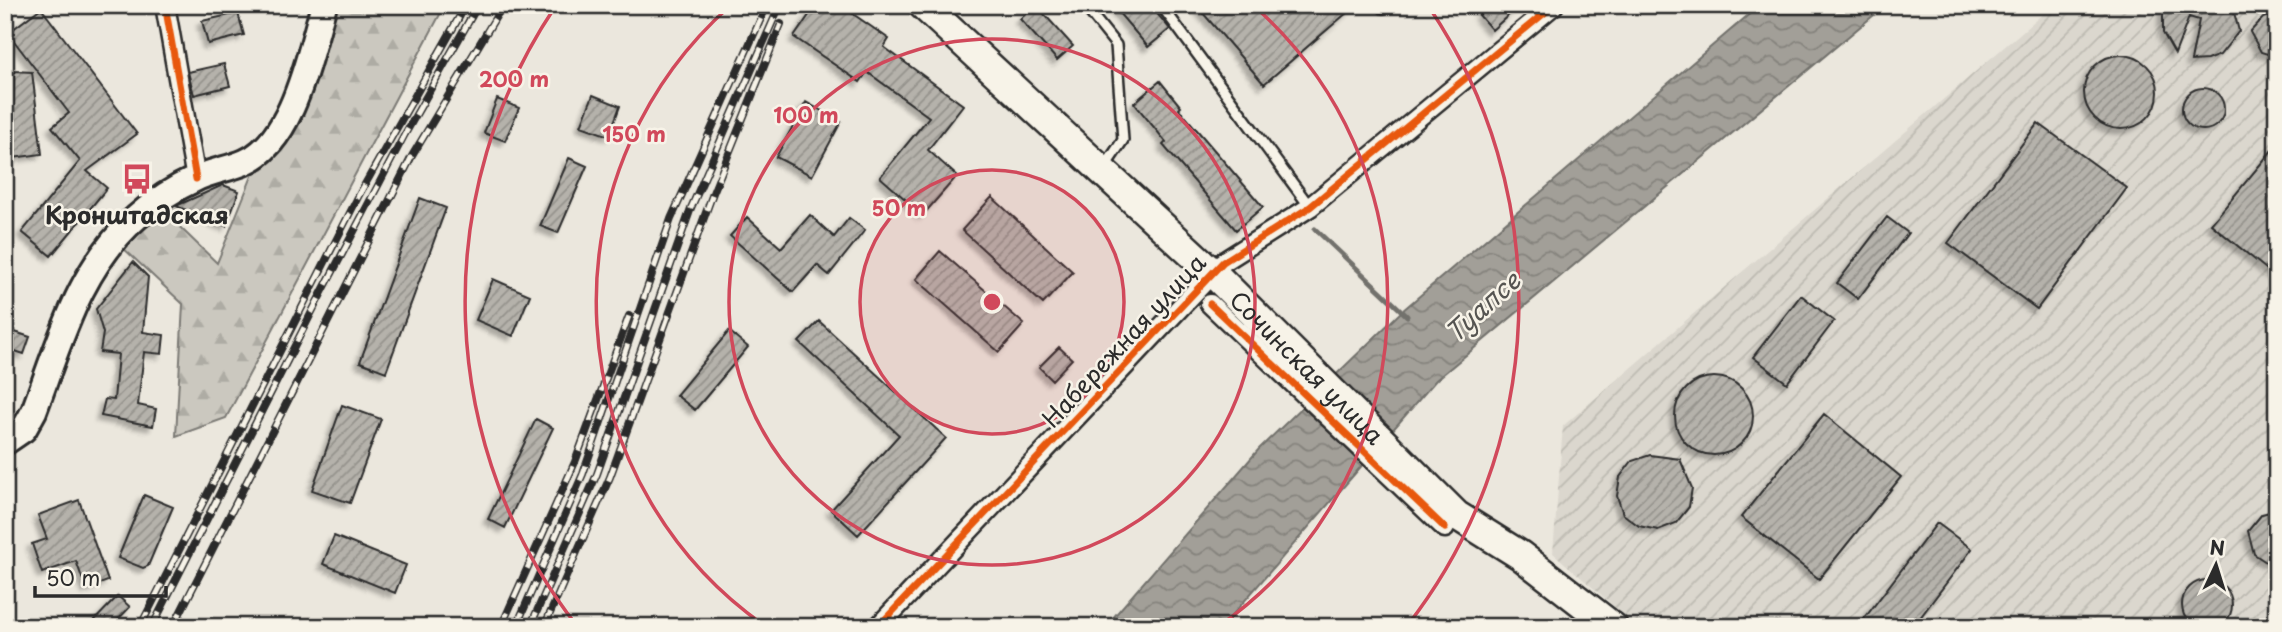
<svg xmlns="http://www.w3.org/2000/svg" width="2282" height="632" font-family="'Playpen Sans',sans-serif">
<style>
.industrial{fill:url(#industrial-furrows)}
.forest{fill:url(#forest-firs);stroke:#7b7a75;stroke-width:2}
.water{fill:url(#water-waves);stroke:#72716c;stroke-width:2}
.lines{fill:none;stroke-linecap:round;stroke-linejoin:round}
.stream{stroke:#72716c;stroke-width:5}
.building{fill:url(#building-hatch);stroke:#2b2b2b;stroke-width:2;filter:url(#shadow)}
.service-casing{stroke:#2b2b2b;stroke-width:14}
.minor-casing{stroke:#2b2b2b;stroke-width:23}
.secondary-casing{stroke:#2b2b2b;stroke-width:30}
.trunk-casing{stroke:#2b2b2b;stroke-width:33}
.service{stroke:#f7f3e8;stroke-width:9}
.minor{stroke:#f7f3e8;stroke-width:18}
.secondary{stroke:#f7f3e8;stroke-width:24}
.trunk{stroke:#f7f3e8;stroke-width:28}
.rail-casing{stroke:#2b2b2b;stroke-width:8}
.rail{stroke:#f7f3e8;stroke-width:5;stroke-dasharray:16;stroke-linecap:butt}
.cycleway-casing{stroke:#f7f3e8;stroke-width:11}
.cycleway{stroke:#e8590c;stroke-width:7}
.ring{fill:none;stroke:#d1495b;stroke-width:3.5}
.labels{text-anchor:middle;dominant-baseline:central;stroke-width:5;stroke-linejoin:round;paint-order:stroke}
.poi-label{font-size:24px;font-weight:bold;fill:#2b2b2b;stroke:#f7f3e8}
.street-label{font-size:24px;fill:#2b2b2b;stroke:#f7f3e8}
.water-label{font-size:26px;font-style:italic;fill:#555451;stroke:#f7f3e8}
.centre{fill:#d1495b;stroke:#f7f3e8;stroke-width:3.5}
.ring-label{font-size:21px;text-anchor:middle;font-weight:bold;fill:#d1495b;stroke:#f7f3e8;stroke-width:5;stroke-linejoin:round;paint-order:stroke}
</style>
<defs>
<pattern id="industrial-furrows" width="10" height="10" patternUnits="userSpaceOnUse" patternTransform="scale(1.75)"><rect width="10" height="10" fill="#dbd7ce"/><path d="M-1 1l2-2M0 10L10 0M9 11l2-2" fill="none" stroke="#bcb9b1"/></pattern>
<pattern id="forest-firs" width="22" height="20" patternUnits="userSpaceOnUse" patternTransform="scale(1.75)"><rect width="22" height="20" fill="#cbc8bf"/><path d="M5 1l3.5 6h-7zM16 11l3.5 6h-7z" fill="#aeaca4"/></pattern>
<pattern id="water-waves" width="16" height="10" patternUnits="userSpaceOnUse" patternTransform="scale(1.75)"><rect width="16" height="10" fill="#a29f98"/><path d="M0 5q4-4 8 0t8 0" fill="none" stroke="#84827c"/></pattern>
<pattern id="building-hatch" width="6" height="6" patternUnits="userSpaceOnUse" patternTransform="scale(1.75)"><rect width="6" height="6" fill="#b5b2ab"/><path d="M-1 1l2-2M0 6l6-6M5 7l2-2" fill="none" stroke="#93918b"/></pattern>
<filter id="shadow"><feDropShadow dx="-4.5" dy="4.5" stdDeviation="2" flood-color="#0004"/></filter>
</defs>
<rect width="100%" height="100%" fill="#ebe7dd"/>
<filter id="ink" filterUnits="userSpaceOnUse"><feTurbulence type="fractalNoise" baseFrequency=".0143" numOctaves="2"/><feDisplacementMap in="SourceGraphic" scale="14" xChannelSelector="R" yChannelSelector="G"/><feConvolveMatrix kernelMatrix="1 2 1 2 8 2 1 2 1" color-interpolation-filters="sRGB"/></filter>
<g filter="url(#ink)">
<path class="industrial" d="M2053 5H2277V627H1638L1553 553 1563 426Z"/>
<path class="forest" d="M332 5H445L226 418 176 436 183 304 121 246 161 209 217 263 254 171 293 127Z"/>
<path class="water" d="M1760 5H1886L1436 380 1222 627H1105L1259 449 1402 311Z"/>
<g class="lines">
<path class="stream" d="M1315 229 1407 316"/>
</g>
<path class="building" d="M816 5H840L889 39 884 47 963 105 928 150 957 176 923 215 880 177 929 117 867 72 860 82 794 37Z
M1036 5 1073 46 1057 60 1020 19Z
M1112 5H1150L1170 29 1148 47Z
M1196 5H1356L1264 84Z
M1491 5H1520L1492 30 1479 15Z
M2163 5H2232L2239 31 2220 55 2207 60 2191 61 2199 20 2189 17 2175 54 2163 33Z
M41 8 137 134 87 171 107 188 51 256 22 232 80 161 52 127 69 113 8 33Z
M238 13 244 35 208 44 202 21Z
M2277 13V57L2261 52 2250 32 2263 18Z
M2084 92a37 37 0 1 1 74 0a37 37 0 1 1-74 0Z
M224 64 230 86 194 95 188 72Z
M14 71 32 72 42 154 5 159V142L10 141 5 105 13 104Z
M1160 81 1181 107 1179 109 1263 207 1236 230 1163 145 1166 142 1134 103Z
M2182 109a21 21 0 1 1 42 0a21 21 0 1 1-42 0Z
M593 95 620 106 609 136 581 126Z
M497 99 519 108 505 141 484 133Z
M806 102 841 122 812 176 776 157Z
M2038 123 2127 188 2037 309 1948 243Z
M2277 144V278L2211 224Z
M569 158 587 166 558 233 540 226Z
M223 185 239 191 226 226 176 206Z
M992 197 1073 272 1043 304 962 230Z
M420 198 446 208 386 372 360 362Z
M810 215 834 237 849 218 865 230 829 275 817 265 793 292 730 236 747 217 781 248Z
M1887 217 1908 233 1858 299 1837 283Z
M940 251 1024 324 999 352 916 279Z
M133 262 148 277 143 332 164 335 162 354 144 352 138 405 156 409 153 426 101 416 105 399 114 400 118 354 100 352 103 333 96 309Z
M493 279 530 295 513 336 476 320Z
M1801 295 1834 321 1787 383 1753 357Z
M819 321 946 438 858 535 831 510 899 435 799 342Z
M12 331 30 337 24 354 6 348Z
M729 331 748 347 695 410 676 395Z
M1059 347 1072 359 1052 380 1039 367Z
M1675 416a39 39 0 1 1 78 0a39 39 0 1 1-78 0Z
M342 405 381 419 350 503 312 490Z
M1824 414 1901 477 1819 579 1741 517Z
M536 419 553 428 505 528 488 519Z
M1650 455 1680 459 1692 488 1689 507 1676 523 1658 530 1639 526 1623 514 1617 496 1620 477 1632 461Z
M144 495 173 507 148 566 143 568 118 558Z
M79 500 108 581 86 589 76 561 42 573 32 544 47 539 38 515Z
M2277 510V562H2266L2254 554 2248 531 2262 514Z
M1937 523 1972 549 1913 627H1858Z
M334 536 406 565 395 593 323 564Z
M2182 605a25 25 0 1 1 50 0a25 25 0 1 1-50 0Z
M118 596 130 607 111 627H88Z"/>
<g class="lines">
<g class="service-casing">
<path id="service" d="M1084 5 1116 45 1123 140 1104 168
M1161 5 1310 207
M1383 8 1386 5"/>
</g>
<g class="minor-casing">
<path id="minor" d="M165 5 196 179
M1210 304 1445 528
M878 627 1223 262 1310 207 1554 5"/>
</g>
<g class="secondary-casing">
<path id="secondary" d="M5 442 24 429 34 411C60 342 79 267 137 217 154 202 175 188 195 179 211 171 229 169 245 162 294 141 310 51 324 5"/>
</g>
<g class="trunk-casing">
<g id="trunk">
<path id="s1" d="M923 5 1218 278 1456 515 1520 555 1613 627"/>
</g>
</g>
<use href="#service" class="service"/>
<use href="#minor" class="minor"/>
<use href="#secondary" class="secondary"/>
<use href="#trunk" class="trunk"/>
<g class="rail-casing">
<path id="rail" d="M140 627 359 195 466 5
M152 627 317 302 405 134 478 5
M173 627 412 156 503 5
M501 627 575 462 629 316
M516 627 583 474 671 219 767 5
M530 627 597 474 691 208 780 5
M544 627 610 477 713 193 781 24"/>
</g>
<use href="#rail" class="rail"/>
<g class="cycleway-casing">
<path id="cycleway" d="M165 5 196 179
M1210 304 1445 528
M878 627 1223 262 1310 207 1554 5"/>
</g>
<use href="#cycleway" class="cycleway"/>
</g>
</g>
<circle cx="992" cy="302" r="132" fill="#d1495b" fill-opacity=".12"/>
<g class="ring">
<circle cx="992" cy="302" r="132"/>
<circle cx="992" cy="302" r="263"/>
<path d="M765 626A395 395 0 0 1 730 6M1254 6A395 395 0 0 1 1219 626"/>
<path d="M577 626A527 527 0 0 1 555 7M1429 7A527 527 0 0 1 1407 626"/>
</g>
<defs>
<g id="bus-bare" transform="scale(2.415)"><path d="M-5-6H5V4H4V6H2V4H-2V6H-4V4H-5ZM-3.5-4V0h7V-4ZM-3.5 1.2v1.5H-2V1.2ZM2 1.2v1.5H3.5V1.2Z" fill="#d1495b" stroke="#f7f3e8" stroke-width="2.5" paint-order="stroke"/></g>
</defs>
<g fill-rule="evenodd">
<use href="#bus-bare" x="137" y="179"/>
</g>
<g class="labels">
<g class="poi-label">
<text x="137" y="214">Кронштадская</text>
</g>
<g class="street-label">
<text transform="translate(1123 340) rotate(-47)">Набережная улица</text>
<text stroke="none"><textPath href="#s1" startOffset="528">Сочинская улица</textPath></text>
</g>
<g class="water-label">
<text transform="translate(1482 306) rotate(-42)">Туапсе</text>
</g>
</g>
<circle cx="992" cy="302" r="10" class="centre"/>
<g class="ring-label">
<text x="514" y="87">200 m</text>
<text x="806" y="123">100 m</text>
<text x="634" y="142">150 m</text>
<text x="899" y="216">50 m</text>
</g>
<rect width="2282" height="632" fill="none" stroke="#f7f3e8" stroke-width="28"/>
<rect x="14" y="14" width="2254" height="604" fill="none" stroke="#2b2b2b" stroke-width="2.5" filter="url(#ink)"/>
<g transform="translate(2216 565) rotate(4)" stroke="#f7f3e8" stroke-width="5" paint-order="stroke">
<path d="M0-5L12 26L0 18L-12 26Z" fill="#2b2b2b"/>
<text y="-10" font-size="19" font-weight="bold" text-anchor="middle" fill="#2b2b2b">N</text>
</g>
<path d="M35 586v10h131v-10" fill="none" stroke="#2b2b2b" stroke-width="3.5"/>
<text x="46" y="586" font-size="21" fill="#2b2b2b" stroke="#f7f3e8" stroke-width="5" paint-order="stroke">50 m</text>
</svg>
